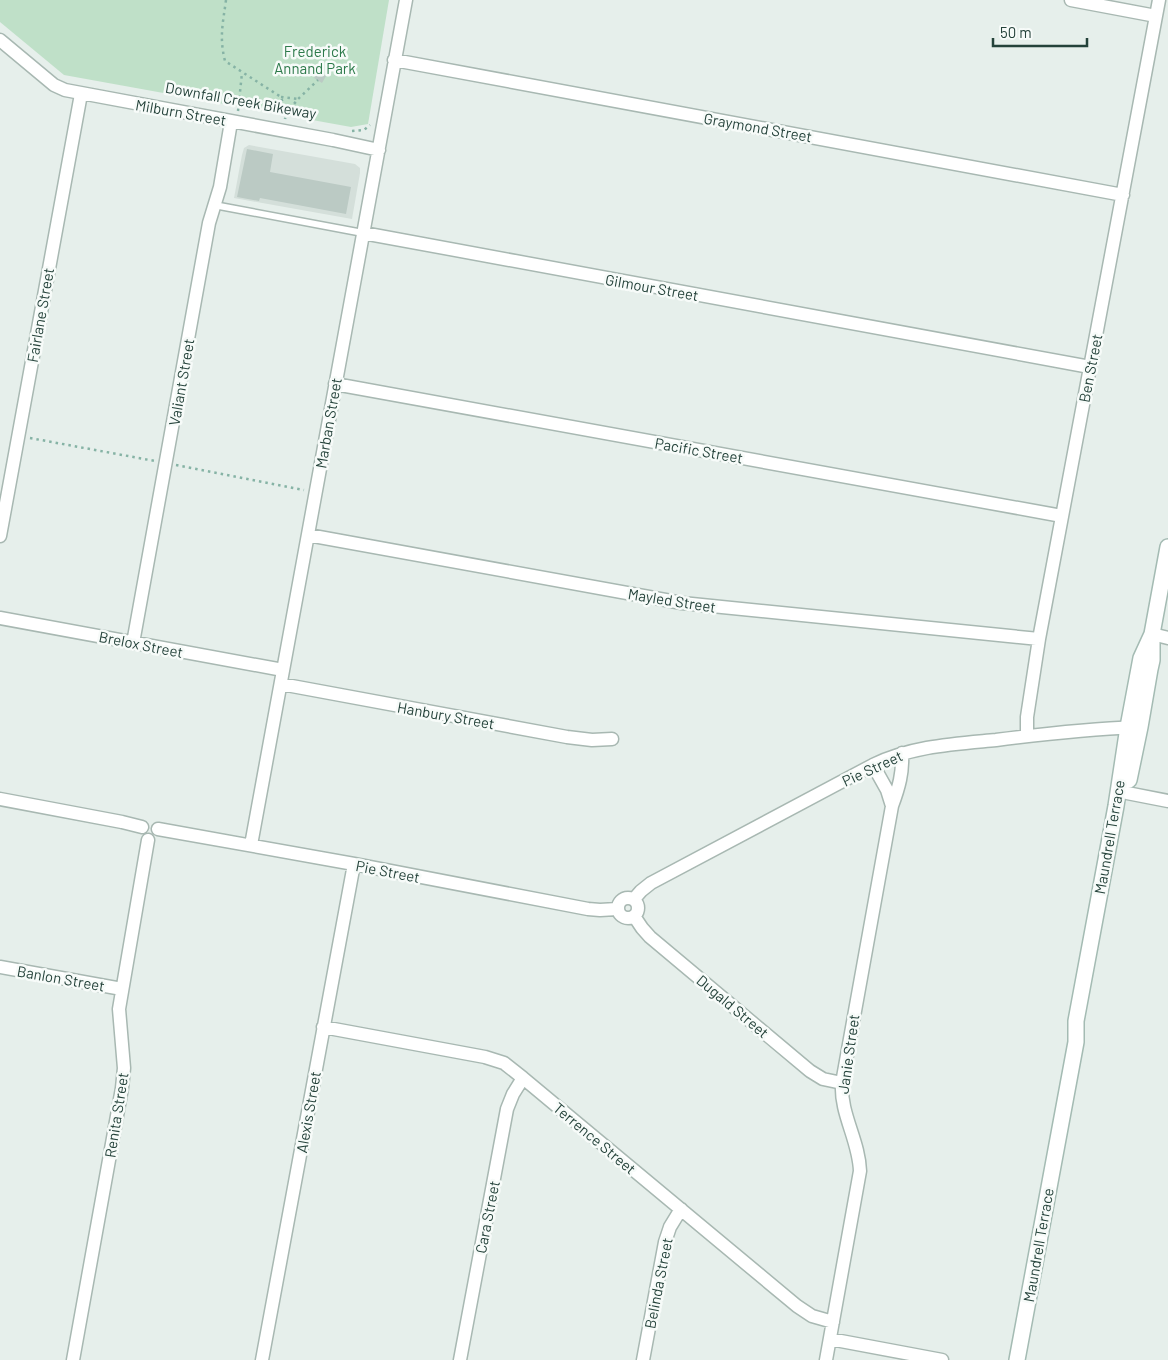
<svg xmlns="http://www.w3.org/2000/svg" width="1168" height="1360" font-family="Barlow,sans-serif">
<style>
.built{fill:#d4dfda}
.green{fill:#bfe0c8}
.building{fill:#bbcac4}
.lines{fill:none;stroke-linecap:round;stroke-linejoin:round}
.service-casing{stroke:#a8b8b2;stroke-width:9}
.minor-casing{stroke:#a8b8b2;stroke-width:15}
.secondary-casing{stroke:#a4bbb3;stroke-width:18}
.path{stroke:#86b3a5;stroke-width:2.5;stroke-dasharray:2.5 4;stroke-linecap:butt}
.service{stroke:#fff;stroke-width:6}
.minor{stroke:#fff;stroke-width:12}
.secondary{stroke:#fff;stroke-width:15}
.labels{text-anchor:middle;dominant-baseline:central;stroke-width:5;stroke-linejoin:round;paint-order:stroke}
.park-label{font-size:15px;fill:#2d7a4b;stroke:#f7fbf9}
.street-label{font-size:15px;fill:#24423a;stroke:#f7fbf9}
</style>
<rect width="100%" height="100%" fill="#e6efeb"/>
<path class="built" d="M249 145 355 164 360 168V173L352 219 234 198 242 155 244 148Z"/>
<path class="green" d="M0 0H389L368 124 351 127 64 75 0 22Z"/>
<path class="building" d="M319 71 326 76 322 83 314 78Z
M247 149 273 154 270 172 351 187 346 214 260 198 259 201 237 197Z"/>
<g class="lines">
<g class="service-casing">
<path id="service" d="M214 205 363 233"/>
</g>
<g class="minor-casing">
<path id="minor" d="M1071 0 1156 16
M0 40 54 85 65 90 333 140 379 150
M394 60 1123 195
M363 233 1090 367
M335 384 1062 516
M308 535 682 603 1039 639
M0 536 81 94
M0 618 283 670
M1152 634 1168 638
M133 643 209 223 220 187 231 122
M281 684 567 737 592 740 612 739
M1027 736V717L1039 639 1159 0
M873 765 887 790 892 806
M1127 793 1168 801
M0 799 122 822 142 827
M158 829 354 864 588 909 600 910 617 909
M251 845 406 0
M618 908a10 10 0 1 1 20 0a10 10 0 1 1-20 0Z
M634 899 641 891 651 883 873 765C912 746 954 744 996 740 1043 734 1089 729 1136 727
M634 916 642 928 650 937 810 1071 823 1079 842 1083
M0 967 122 989
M323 1027 485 1057 504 1063 523 1078 797 1306 812 1316 833 1322
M830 1339 942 1360
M73 1360 122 1088 124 1068 119 1009 148 840
M262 1360 354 864
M460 1360 507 1109 513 1094 523 1078
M643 1360 665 1242 670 1227 681 1209
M826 1360 860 1171C859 1140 840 1114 842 1083L892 806C899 787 903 773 902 753"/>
</g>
<g class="secondary-casing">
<path id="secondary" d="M1129 780 1140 727 1150 669 1152 660V634L1168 547
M1017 1360 1076 1042V1021L1116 806 1128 727 1141 658 1152 634"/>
</g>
<path class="path" d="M226 0C223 23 219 37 225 61L281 97 286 114 285 119
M281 97 298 99
M238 111 242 73
M286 114 298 99 318 80
M352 131 364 130 370 125
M30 438 155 461
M176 465 304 490"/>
<use href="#service" class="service"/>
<use href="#minor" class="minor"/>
<use href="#secondary" class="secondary"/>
</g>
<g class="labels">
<g class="park-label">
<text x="315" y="51">Frederick<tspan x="315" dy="17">Annand Park</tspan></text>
</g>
<g class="street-label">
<text transform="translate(241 100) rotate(10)">Downfall Creek Bikeway</text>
<text transform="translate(181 112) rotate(10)">Milburn Street</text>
<text transform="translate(758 127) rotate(10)">Graymond Street</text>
<text transform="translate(652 287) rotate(10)">Gilmour Street</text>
<text transform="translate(40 315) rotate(-80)">Fairlane Street</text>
<text transform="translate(1090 368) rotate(-79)">Ben Street</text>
<text transform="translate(181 382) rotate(-80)">Valiant Street</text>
<text transform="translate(328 423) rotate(-80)">Marban Street</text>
<text transform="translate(699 450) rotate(10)">Pacific Street</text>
<text transform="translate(672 600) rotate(9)">Mayled Street</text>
<text transform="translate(141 644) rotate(11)">Brelox Street</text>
<text transform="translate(446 715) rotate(10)">Hanbury Street</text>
<text transform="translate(872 768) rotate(-25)">Pie Street</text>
<text transform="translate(1109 837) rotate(-80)">Maundrell Terrace</text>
<text transform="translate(388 871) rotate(11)">Pie Street</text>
<text transform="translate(61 978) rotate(10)">Banlon Street</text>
<text transform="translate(733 1006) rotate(40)">Dugald Street</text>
<text transform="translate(848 1054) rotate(-82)">Janie Street</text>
<text transform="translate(308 1112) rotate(-80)">Alexis Street</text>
<text transform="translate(116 1115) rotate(-81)">Renita Street</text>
<text transform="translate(595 1138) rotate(40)">Terrence Street</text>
<text transform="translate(487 1217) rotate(-79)">Cara Street</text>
<text transform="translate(1038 1245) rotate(-80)">Maundrell Terrace</text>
<text transform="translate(658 1283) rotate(-79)">Belinda Street</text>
</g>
</g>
<path d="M993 38v8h94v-8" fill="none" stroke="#24423a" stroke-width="2.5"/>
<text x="1000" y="38" font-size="15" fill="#24423a" stroke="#f7fbf9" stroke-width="4" paint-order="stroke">50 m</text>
</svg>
